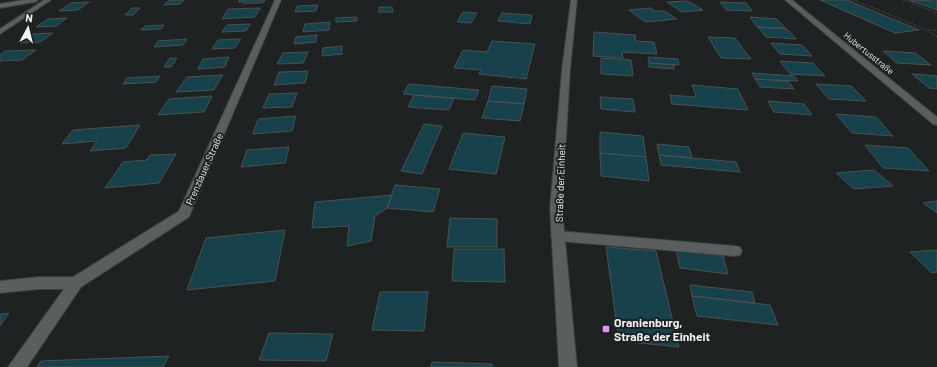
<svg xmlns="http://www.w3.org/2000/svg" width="937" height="367" font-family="Barlow,sans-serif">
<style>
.building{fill:#18424b;stroke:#4c4f50}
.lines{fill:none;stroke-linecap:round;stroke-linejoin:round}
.lane-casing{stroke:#3c3e3e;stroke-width:2}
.street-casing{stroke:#3c3e3e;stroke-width:2}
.secondary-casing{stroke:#3c3e3e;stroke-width:2}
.path{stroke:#6a6d6d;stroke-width:1.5;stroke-dasharray:0.5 2;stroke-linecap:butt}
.lane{fill:#5b5e5e;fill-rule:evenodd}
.street{fill:#5b5e5e;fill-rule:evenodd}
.secondary{fill:#5b5e5e;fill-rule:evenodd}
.poi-dot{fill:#ea8dfc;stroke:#1f2222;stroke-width:1.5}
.labels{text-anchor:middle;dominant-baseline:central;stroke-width:4;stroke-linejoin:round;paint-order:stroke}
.far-street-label{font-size:9px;fill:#f0f2f2;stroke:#1f2222}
.street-label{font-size:10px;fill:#f0f2f2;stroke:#1f2222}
.near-poi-label{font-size:12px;font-weight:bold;fill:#f0f2f2;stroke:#1f2222;text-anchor:start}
</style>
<rect width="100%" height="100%" fill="#1f2222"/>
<path class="building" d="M169 0H184L180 4 164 5Z
M240 0H265L263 3H243L244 2H238Z
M820 0H847L919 30 895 33Z
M909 0 937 1V10L929 7Z
M688 1 703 10 682 12 667 2Z
M89 2 78 10 59 11 71 3Z
M720 2 746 3 752 11 726 10Z
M318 5 316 11 295 12 297 6Z
M379 7H392L393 12H379Z
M132 8H140L133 15H125Z
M260 8 255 17 222 19 228 9Z
M650 8 655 11H664L677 19 645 22 629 10Z
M463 12 477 13 471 23 457 22Z
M502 13 532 15 530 24 498 21Z
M357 17V21L336 22V18Z
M750 17 777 19 785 28 757 27Z
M67 18 56 26 36 27 48 19Z
M330 22 329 30 303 32 305 24Z
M250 24 246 31 222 32 227 25Z
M164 25 161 29 141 30 145 26Z
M758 27 787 29 796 39 766 37Z
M594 32 635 35 636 41 654 42 657 54 622 52 623 58 593 56Z
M53 33 40 42 17 43 31 34Z
M317 35 316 42 294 44 296 37Z
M708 37 735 38 751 59 721 58Z
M187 39 183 45 154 47 158 41Z
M241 39 235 48 212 49 218 40Z
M492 41 535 44 526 79 479 74 481 70 454 68 463 50 487 52Z
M771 43 802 45 812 56 780 54Z
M342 46V54L322 56 323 48Z
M36 50 22 60 0 61V55L5 51Z
M883 51 915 53 931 65 897 63Z
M308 52 303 63 277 64 283 53Z
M229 57 225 67 198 69 203 59Z
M648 57 678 59 679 65 649 63Z
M170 58H177L171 67H164Z
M601 58 631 60 633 76 601 74Z
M780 61 813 63 825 76 790 74Z
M649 63 674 65V69L649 67Z
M308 71 305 83 274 85 279 72Z
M752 73 794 76 798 81 755 79Z
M912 74 937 76V89L929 88Z
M223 75 214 90 176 92 187 77Z
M160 76 156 82 123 84 127 78Z
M755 79 788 81 794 89 760 87Z
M409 84 479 90 475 100 403 94Z
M816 84 851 86 866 101 829 99Z
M692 85 738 89 748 110 672 104 670 95 696 97Z
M492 86 527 89 524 104 488 101Z
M297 93 292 107 263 108 269 94Z
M414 95 454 98 449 110 408 107Z
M212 96 204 112 158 115 169 99Z
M600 97 633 99 635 112 601 109Z
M488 101 524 104 520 121 482 118Z
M768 101 804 104 812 115 774 112Z
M836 114 876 117 893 136 852 133Z
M296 116 292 131 253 134 258 119Z
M424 124 442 126 422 174 401 171Z
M140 125 126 148 90 151 97 141 62 144 73 130Z
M600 132 643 136 646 157 600 153Z
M463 133 505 137 496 174 449 169Z
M657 144 689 147 692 158 659 155Z
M865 145 908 148 929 171 883 168Z
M289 147 285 163 241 167 247 150Z
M600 153 646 157 649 181 601 176Z
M176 154 159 183 105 188 123 162 147 160 150 155Z
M659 155 736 162 740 172 661 165Z
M874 170 893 186 854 189 836 173Z
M395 185 440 189 433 212 387 208Z
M392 195 387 208 375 216 371 241 347 246 349 226 312 228 315 202Z
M937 201V213L923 203Z
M450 218 497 219V247H447Z
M285 230 275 281 187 290 206 238Z
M606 247 656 251 679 347 619 341Z
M454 249H504L505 282 452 281Z
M676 250 723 256 728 274 680 268Z
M937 250V272L932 273 910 252Z
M690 285 752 292 755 303 692 296Z
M380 292H428L424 331 372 330Z
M692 296 770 305 778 325 697 316Z
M9 313 0 326V314Z
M269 333 333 334 326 361 259 360Z
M169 356 163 367H37L41 361Z
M432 362 492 364V367H431Z"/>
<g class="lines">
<g class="lane-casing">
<path id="lane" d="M558 231 735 246 740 247 742 251 740 255 735 256 558 241 553 239 551 236 553 233Z"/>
</g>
<g class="street-casing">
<path id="street" d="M23 0H38L35 2 0 8V4Z
M44 0H51L0 34V29Z
M275 0H281L189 217 81 287 27 367H8L64 289H39L0 293V281L39 277H73L179 211Z
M785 0H792L937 117V125L933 124Z"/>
</g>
<g class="secondary-casing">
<path id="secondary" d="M571 0H577L570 70 562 208 577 367H559L550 208 562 70Z"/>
</g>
<path class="path" d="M854 0 927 30 937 37
M903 0 937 13
M928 30H937"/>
<use href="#lane" class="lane"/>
<use href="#street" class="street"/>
<use href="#secondary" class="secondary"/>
</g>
<rect class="poi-dot" x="602" y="325" width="8" height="8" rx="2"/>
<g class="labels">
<g class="far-street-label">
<text transform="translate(869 53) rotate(39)">Hubertusstraße</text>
</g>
<g class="street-label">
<text transform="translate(204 169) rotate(-66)">Prenzlauer Straße</text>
<text transform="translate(560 183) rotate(-88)">Straße der Einheit</text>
</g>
<g class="near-poi-label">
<text x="614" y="322">Oranienburg,<tspan x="614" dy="14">Straße der Einheit</tspan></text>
</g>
</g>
<g transform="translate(28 28) rotate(7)" stroke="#1f2222" stroke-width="3" paint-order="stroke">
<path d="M0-3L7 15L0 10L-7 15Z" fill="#f0f2f2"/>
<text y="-6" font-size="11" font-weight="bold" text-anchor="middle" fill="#f0f2f2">N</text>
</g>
</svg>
